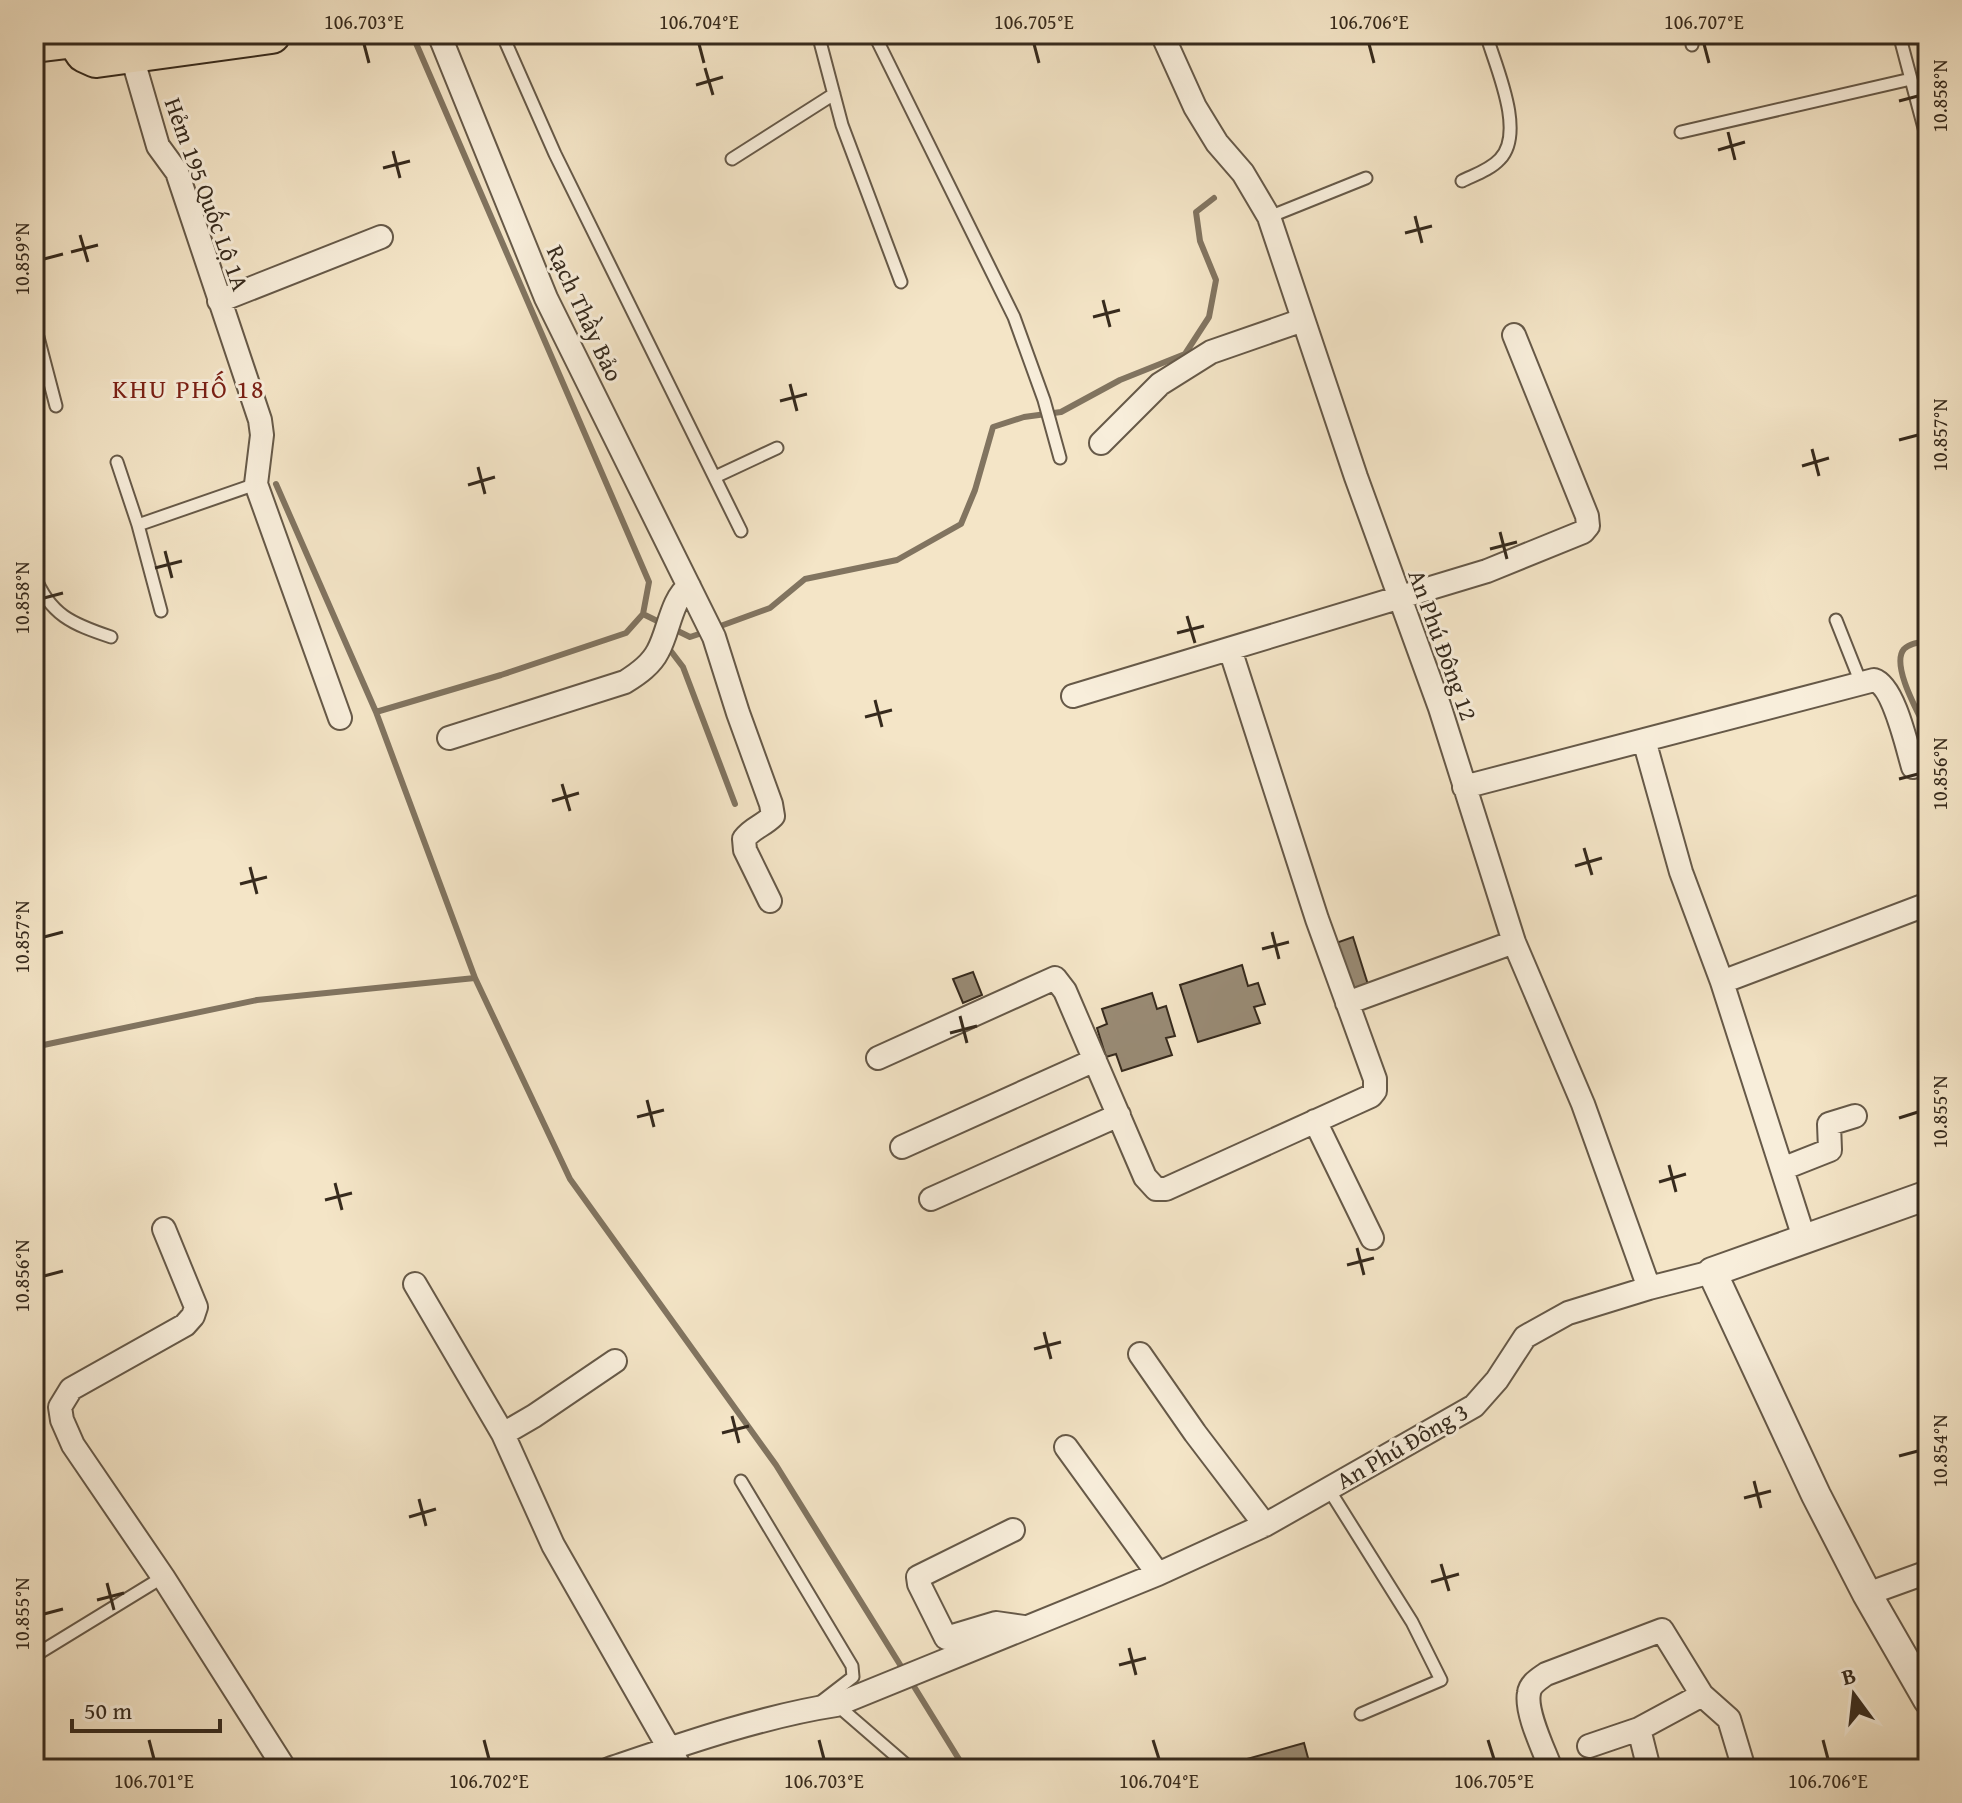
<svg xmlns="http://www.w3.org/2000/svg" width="1962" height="1803" font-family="'Gentium Book Plus',serif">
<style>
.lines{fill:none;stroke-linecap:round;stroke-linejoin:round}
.stream{stroke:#817460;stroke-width:6}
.building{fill:#998b75;stroke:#362a1d;stroke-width:2}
.service-casing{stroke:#665948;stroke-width:15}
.minor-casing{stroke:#665948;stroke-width:26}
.tertiary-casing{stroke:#665948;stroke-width:32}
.trunk-casing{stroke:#362a1d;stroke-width:42}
.service{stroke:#f8eedb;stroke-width:11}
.minor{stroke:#f8eedb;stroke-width:22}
.tertiary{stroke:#f8eedb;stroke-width:28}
.trunk{stroke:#f4e5c7;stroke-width:38}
.ticks{fill:none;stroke:#362a1d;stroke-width:3}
.labels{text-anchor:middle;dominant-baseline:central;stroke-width:6;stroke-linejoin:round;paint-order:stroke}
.street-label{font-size:24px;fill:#362a1d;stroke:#f8eedb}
.neighbourhood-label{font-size:26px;letter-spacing:2px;fill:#7a1f14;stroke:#f8eedb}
.neatline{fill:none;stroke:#362a1d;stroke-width:3}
.ticks-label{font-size:20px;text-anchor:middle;fill:#362a1d}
</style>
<rect width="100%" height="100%" fill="#f4e5c7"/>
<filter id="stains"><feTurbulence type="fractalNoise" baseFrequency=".0025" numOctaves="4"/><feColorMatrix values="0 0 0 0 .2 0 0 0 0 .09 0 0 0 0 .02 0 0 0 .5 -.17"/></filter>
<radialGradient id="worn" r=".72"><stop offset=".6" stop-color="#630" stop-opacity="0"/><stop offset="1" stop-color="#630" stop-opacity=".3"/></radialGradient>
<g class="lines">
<path class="stream" d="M276 484 376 712 475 978 570 1179 776 1465 904 1671
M643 614 690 637 705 632
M715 628 770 608 805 579 897 560 961 524 975 490 993 427 1024 417 1061 412 1120 380 1185 354 1209 317 1216 280 1200 241 1196 212 1214 198
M1928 641C1920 642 1910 643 1904 649 1890 665 1920 716 1928 733
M667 646 683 667 735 804
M376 712 501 675 626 633 643 614 649 582 412 34
M34 1047 257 1000 475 978
M910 1680 965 1769"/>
</g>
<path class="building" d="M1353 937 1370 991 1350 998 1333 944Z
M1242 965 1248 986 1258 983 1265 1004 1254 1007 1260 1023 1198 1042 1180 985Z
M973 972 982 995 963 1003 953 979Z
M1152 993 1157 1009 1166 1006 1175 1036 1166 1038 1172 1055 1122 1071 1116 1054 1106 1057 1097 1028 1107 1024 1102 1009Z
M1304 1743 1311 1769H1211Z"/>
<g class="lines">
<g class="service-casing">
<path id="service" d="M502 34 555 154 741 531
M818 34 842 125 901 282
M874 34 1014 317 1044 400 1060 458
M1899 34 1928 143
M1692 45 1694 34
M1681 132 1911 79
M732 159 834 94
M1462 181C1474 175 1490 170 1500 159 1526 132 1495 65 1486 34
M1269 217 1366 178
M34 322 56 406
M117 462 138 525 161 611
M715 477 777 448
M138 525 256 484
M34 575C50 615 72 624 111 637
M1836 620 1861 683
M741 1481 852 1666 853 1677 818 1704
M1328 1488 1412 1622 1441 1680 1361 1714
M34 1656 163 1577
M837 1705 911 1769"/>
</g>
<g class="minor-casing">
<path id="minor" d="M439 34 546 298 714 637 738 713 771 804 773 816C763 826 752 828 744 839L745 850 770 901
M1162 34 1195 107 1217 143 1243 173 1269 217 1356 477 1440 708 1514 942 1583 1104 1649 1288
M131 53 158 146 177 172 260 420 262 435 256 484 340 718
M219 301 381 237
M1101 443 1160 384 1211 352 1303 320
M1073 696 1487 571 1583 532 1588 526 1587 516 1514 335
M449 738 625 682C638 674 651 665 658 651 669 631 671 600 689 586
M1644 740 1681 872 1722 982 1804 1238
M1464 787 1874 680C1894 686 1907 747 1913 767
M1722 982 1928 904
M1347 1003 1514 942
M878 1058 1055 978 1065 991 1145 1177 1156 1189H1166L1371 1096 1375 1091V1079L1317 919 1230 649
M1315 1121 1372 1238
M902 1147 1095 1060
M1782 1169 1830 1150 1829 1124 1855 1116
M931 1199 1119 1115
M164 1229 196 1307 193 1316 185 1325 71 1389 60 1407 62 1420 73 1445 163 1577 285 1769
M415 1284 503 1434 553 1545 681 1769
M1140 1354 1195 1433 1265 1525
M503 1434 534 1416 615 1361
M1066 1447 1158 1574
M1013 1530 918 1577 919 1584 946 1638 996 1623 1024 1627
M1867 1594 1928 1572
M1639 1729 1649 1769
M1589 1746 1639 1729 1702 1695
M609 1769C680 1745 763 1716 836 1705L1158 1574 1265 1525 1474 1406 1497 1380 1525 1337 1568 1313 1649 1288 1712 1272
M1551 1769C1544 1750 1525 1712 1529 1693 1530 1684 1539 1679 1546 1674L1662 1630 1702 1695 1729 1719 1744 1769"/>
</g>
<g class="tertiary-casing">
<path id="tertiary" d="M1928 1195 1712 1272 1816 1495 1867 1594 1928 1700"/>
</g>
<g class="trunk-casing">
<path id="trunk" d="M75 38 85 53 96 58 271 34
M34 43 100 35"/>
</g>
<use href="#service" class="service"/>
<use href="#minor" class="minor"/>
<use href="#tertiary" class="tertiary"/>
<use href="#trunk" class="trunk"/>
</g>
<path class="ticks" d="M364 44 369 63M699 44 704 63M1034 44 1039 63M1369 44 1374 63M1704 44 1709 63M705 68 713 95M696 85 723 77M1899 101 1918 96M1728 132 1735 160M1718 150 1745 142M393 151 400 178M383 168 410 161M1415 216 1422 243M1405 233 1432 226M80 235 88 262M71 252 98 245M44 259 63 254M1103 300 1110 327M1093 317 1120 310M790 384 797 411M780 401 807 394M1899 440 1918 435M1812 449 1819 476M1802 466 1829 458M478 467 485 494M468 485 495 477M1500 532 1507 559M1490 549 1517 542M165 551 172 578M155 568 182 561M44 598 63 593M1187 616 1195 643M1177 633 1204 626M875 700 882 727M865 717 892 710M1899 779 1918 774M562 784 570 811M552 801 579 793M1584 848 1592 875M1575 866 1602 858M250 867 257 894M240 884 267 877M1272 932 1279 959M44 937 63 932M1262 949 1289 942M960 1016 967 1043M950 1033 977 1026M647 1100 654 1127M637 1117 664 1110M1899 1118 1918 1112M1669 1165 1676 1192M1659 1182 1686 1174M335 1183 342 1210M325 1200 352 1193M1357 1248 1364 1275M1347 1265 1374 1258M44 1276 63 1271M1044 1332 1051 1359M1034 1349 1061 1342M732 1416 739 1443M722 1433 749 1426M1899 1456 1918 1451M1754 1481 1761 1508M1744 1498 1771 1491M419 1499 426 1526M409 1517 436 1509M1441 1564 1449 1591M1431 1582 1459 1574M107 1583 114 1610M97 1600 124 1593M44 1614 63 1609M1129 1648 1136 1675M1119 1665 1146 1658M149 1740 154 1759M484 1740 489 1759M819 1740 824 1759M1153 1740 1159 1759M1488 1740 1494 1759M1823 1740 1828 1759"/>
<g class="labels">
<g class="street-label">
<text transform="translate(207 194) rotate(70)">Hẻm 195 Quốc Lộ 1A</text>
<text transform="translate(585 313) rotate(65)">Rạch Thầy Bảo</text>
<text transform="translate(1443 645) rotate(70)">An Phú Đông 12</text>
<text transform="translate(1402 1446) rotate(-30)">An Phú Đông 3</text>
</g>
<g class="neighbourhood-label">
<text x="189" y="388">KHU PHỐ 18</text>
</g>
</g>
<rect width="1962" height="1803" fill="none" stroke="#f4e5c7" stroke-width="88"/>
<g transform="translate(1854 1695) rotate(345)" stroke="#f8eedb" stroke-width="6" paint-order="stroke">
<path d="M0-6L14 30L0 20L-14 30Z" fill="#362a1d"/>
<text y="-12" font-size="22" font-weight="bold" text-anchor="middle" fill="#362a1d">B</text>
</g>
<path d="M72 1719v12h148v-12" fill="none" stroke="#362a1d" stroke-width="4"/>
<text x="84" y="1719" font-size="24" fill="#362a1d" stroke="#f8eedb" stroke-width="6" paint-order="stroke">50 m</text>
<rect x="44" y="44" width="1874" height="1715" class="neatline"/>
<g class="ticks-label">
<text x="364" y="29">106.703°E</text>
<text x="699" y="29">106.704°E</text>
<text x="1034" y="29">106.705°E</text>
<text x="1369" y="29">106.706°E</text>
<text x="1704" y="29">106.707°E</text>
<text transform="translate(1940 96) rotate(-90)" y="7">10.858°N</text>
<text transform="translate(22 259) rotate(-90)" y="7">10.859°N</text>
<text transform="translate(1940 435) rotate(-90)" y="7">10.857°N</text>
<text transform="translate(22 598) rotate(-90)" y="7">10.858°N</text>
<text transform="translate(1940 774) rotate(-90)" y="7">10.856°N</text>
<text transform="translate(22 937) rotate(-90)" y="7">10.857°N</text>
<text transform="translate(1940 1112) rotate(-90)" y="7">10.855°N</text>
<text transform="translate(22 1276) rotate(-90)" y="7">10.856°N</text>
<text transform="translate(1940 1451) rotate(-90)" y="7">10.854°N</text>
<text transform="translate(22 1614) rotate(-90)" y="7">10.855°N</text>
<text x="154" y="1788">106.701°E</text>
<text x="489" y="1788">106.702°E</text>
<text x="824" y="1788">106.703°E</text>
<text x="1159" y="1788">106.704°E</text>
<text x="1494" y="1788">106.705°E</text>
<text x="1828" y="1788">106.706°E</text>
</g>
<rect width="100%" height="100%" filter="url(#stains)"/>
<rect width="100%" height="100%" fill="url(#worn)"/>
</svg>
